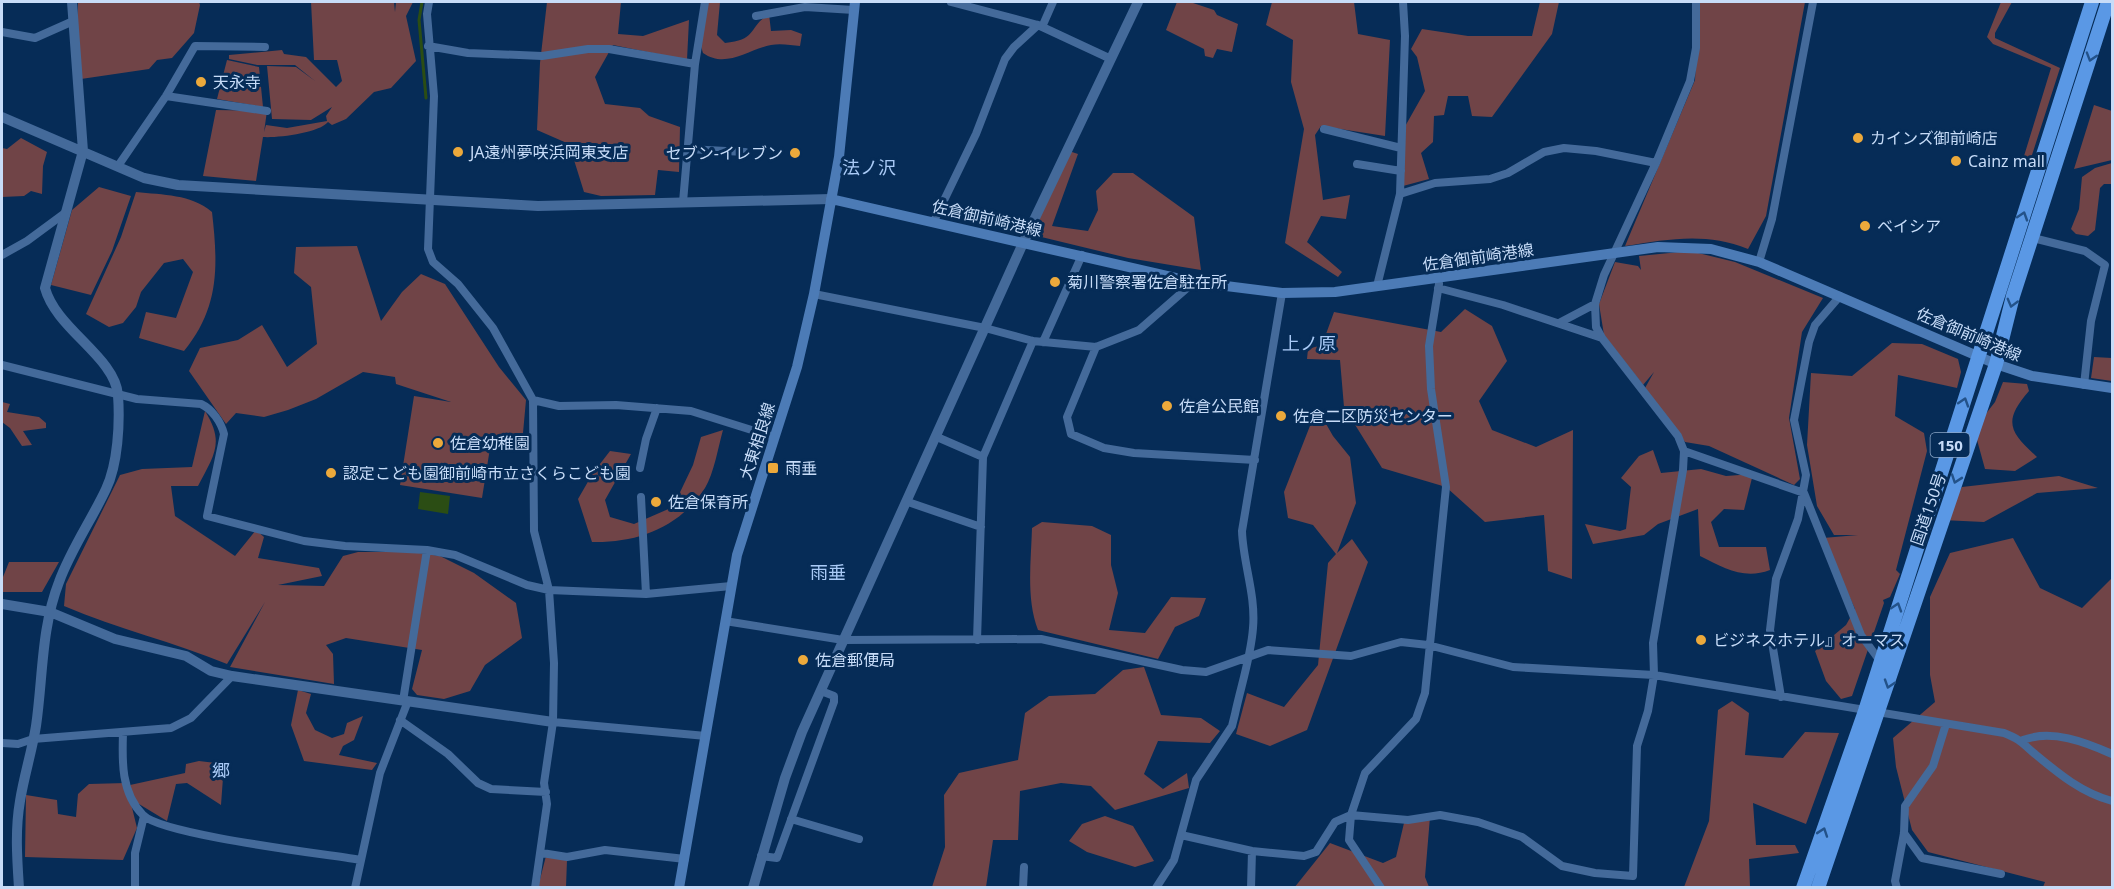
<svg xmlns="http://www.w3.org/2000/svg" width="2114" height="889" font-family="'Noto Sans','Noto Sans JP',sans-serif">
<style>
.green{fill:#704447}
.water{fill:#2b4d14}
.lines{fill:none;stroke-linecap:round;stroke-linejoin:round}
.stream{stroke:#2b4d14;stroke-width:3}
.minor{stroke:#446a9a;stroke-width:8}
.tertiary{stroke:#446a9a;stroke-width:10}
.secondary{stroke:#4c7bb6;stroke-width:10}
.trunk{stroke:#5a98e5;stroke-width:14}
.oneway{stroke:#235289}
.poi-dot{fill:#eca93b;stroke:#062c57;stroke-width:2}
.labels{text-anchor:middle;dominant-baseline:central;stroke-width:6;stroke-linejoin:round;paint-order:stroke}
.shield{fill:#062c57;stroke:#8da7c8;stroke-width:1.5}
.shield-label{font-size:15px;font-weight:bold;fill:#c7dcf8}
.poi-label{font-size:16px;fill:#c7dcf8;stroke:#062c57;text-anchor:start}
.street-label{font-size:16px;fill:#c7dcf8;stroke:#062c57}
.neighbourhood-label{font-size:18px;fill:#a9caf6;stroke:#062c57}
</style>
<rect width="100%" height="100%" fill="#062c57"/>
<path class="green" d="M78 2H199L200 5 194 33 172 58 157 60 149 69 81 79 77 30Z
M311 2H394L395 12 396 2H413L406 16 416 61 391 88 374 92 346 119 332 125 328 122C319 133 278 138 263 137L256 181 203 176 216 110 267 111 264 132 266 125 287 128 327 121 326 116 332 107 311 120 272 119 267 66 296 67 315 81 295 65H257L229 59V55L282 50 284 54 306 57 336 87 342 81 337 60H314Z
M547 2H621L618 34 643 36 689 20 687 60 613 45 595 77 605 104 640 108 649 116 680 127 679 172 658 170 655 195 601 196 584 192 569 144 537 130 540 63Z
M705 2H720L717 35 725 43C758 40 748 27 769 14L771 31 791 30 802 34 800 46C791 45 780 43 771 45 747 50 726 69 703 53L699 40Z
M1177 2H1190L1214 10 1217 15 1238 24 1232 52 1217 49 1213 58 1205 56 1204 49 1166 30Z
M1272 2H1354L1358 34 1390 40 1385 136 1321 126 1315 135 1323 200 1350 195 1346 219 1321 216 1307 242 1342 272 1338 277 1285 243 1304 129 1291 82 1293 40 1266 25Z
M1540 2H1559L1552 34 1492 117 1472 116 1468 96H1448L1444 115 1434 116 1433 142 1421 153 1429 179 1403 186V130L1425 91 1417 57 1411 49 1422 29 1468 36H1532Z
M1699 2H1805L1766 216 1748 249C1706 232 1669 239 1625 246L1695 80Z
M2001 2H2012L1995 33V38L2060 68 2031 158 2024 156 2051 68 1993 44 1987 37Z
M227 60 259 67 263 107 217 99Z
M2094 105 2112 111V160L2074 169Z
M21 138 47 152 43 166 42 194 31 191 24 196 2 197V148L7 149Z
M1069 151 1078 154 1052 226 1088 231 1098 210 1096 191 1113 173H1133L1194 217 1201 270 1128 258 1029 234Z
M2112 163V184H2104L2100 188 2095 230 2088 236 2076 234 2071 229 2079 209 2082 177 2095 168Z
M99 187 131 196 112 251 91 295 51 285 72 210Z
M136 192C163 195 191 194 212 212 218 265 220 307 184 351L139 338 146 312 176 318 193 272 183 259 164 263 141 292 136 307 123 323 109 327 86 314 121 237Z
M357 246 381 321 402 292 421 274 445 284 499 367 526 400 523 433 491 442 482 498 400 485 414 396 451 402 396 384 395 377 363 372 316 399 288 410 264 417 236 413 226 424 189 371 200 348 238 340 262 325 287 367 317 344 311 287 294 273 296 247Z
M1690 251 1735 262 1823 298 1802 332 1789 418 1800 479 1794 485 1709 446 1685 442 1645 388 1654 372 1643 385 1604 335 1599 304 1615 262 1638 266 1641 270 1639 256Z
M1465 309 1492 326 1507 361 1479 401 1492 430 1536 447 1573 430 1572 579 1548 571 1544 515 1485 522 1446 487 1382 468 1344 407 1340 360 1307 359 1308 349 1322 345 1334 312 1441 332Z
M1892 343 1922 344 1958 359 1961 372 1957 388 1898 375 1895 416 1924 433 1927 451 1896 570 1900 574 1890 597 1883 600 1884 603 1852 696 1841 699 1826 681 1815 651 1846 625 1855 609 1823 538 1858 535H1834L1817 506 1807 445 1811 373 1852 376Z
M2094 357 2112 358V381L2091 378Z
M2003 382 2027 384 2029 391C2002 422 2010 432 2037 457L2015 471 1985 469 1974 429 1995 402Z
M2 402 10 404 7 412 39 417 46 423V428L23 431 32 445 22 446 10 428 2 422Z
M1317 408 1333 436 1350 457 1356 503 1337 553 1352 539 1368 562 1307 730 1270 746 1236 734 1247 693 1284 707 1318 665 1328 563 1336 554 1313 525 1288 518 1284 492Z
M205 411C225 443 214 455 198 486H171L175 516 235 556 256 530 264 537 258 558 319 568 322 576 278 585 324 586 343 556 358 552H412L440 556 474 573 516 603 522 638 485 665 470 691 444 699 417 695 412 689 422 650 346 638 326 645 333 654 334 684 230 667 265 602 227 664C174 642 118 629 64 606L66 584 120 475 142 469 192 467Z
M723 430C718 448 714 473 705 488 679 528 637 543 592 542L578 499 593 473 610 451 631 454 605 500 610 517 634 524 673 507 693 465 701 437Z
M1653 450 1661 473 1701 469 1726 476 1753 474 1744 510 1724 509 1711 522 1719 547H1766L1770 570C1744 580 1724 568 1700 556L1698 509 1658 524 1644 535 1593 544 1585 524 1620 531 1626 529 1631 487 1621 478 1639 456Z
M2059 476 2098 488 2037 493 1984 522 1942 520 1962 487Z
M1042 522 1092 526 1111 535V565L1118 593 1109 630 1145 633 1171 597 1206 598 1199 616 1175 627 1158 659 1038 630C1026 599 1031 562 1032 528Z
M2013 538 2040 588 2082 608 2112 578V887H2043L2045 882 1928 852 1912 830 1896 767 1893 738 1935 702 1930 675V597L1950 553Z
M9 562H59L42 592H2L3 577Z
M1144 667 1161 715 1201 718 1220 731 1210 743 1158 741 1144 774 1163 789 1187 773 1189 788 1115 810 1091 786 1061 783 1020 791 1018 840H993L986 887H932L945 847 944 795 959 773 1018 760 1025 713 1049 696 1095 694 1123 670Z
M298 690 311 694 306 713 315 730 332 738 344 734 347 723 363 716 354 740 343 746 339 755 377 763 372 770 304 761 291 725Z
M1732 701 1749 713 1745 755 1783 758 1805 732 1839 733 1806 824 1753 803 1756 845H1795L1799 853 1749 859 1750 887H1684L1709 821 1718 710Z
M199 761 224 764 221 805 187 783 176 784 167 821 134 801 130 785 185 773 186 764Z
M126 783 137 828 123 860 25 857 26 795 57 800 58 814 76 817 78 794 89 784Z
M1105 816 1133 826 1154 861 1135 867 1087 852 1069 841 1082 824Z
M1430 817 1425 877 1429 887 1294 888 1330 843 1383 863 1396 857 1404 823Z
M546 856 567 860 566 887H538Z"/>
<path class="water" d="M420 492 450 496 448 514 418 509Z"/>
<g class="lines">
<path class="stream" d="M422 2 419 20 426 98"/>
<path class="minor" d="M429 2 427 14 434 96 428 249 433 262 458 284 493 328 533 400 534 531 549 590 554 663 553 722 544 783 547 804 535 888
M951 2 1038 25 1111 59
M756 16 805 7 854 10
M1042 27 1053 2
M2 32 35 38 71 22
M428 46 468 53 542 56 588 49H609L695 64
M166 96 267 111
M1324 129 1401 148
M688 149 745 152
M1357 164 1401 171
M118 166 166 96 195 46 265 47
M1400 194 1435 183 1490 179 1508 173 1544 152 1564 148 1596 151 1656 163
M683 202 695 64 705 2
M934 221 976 134 1005 59 1014 47 1038 25
M2033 238 2085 251 2105 265 2091 321 2084 385
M2 255 27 241 65 213
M1759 262 1772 219 1813 2
M1377 286 1400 194 1405 36 1403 2
M814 294 985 328 1033 341 1096 347 1139 330 1194 282
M1595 304 1596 327 1602 338
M1559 323 1595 304 1604 275 1656 163 1690 81 1696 48V2
M1043 342 1082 255
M1096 347 1067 417 1071 434 1104 448 1134 453 1255 460
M2 365 137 399 201 404C212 409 221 422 224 434L207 516 304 541 345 546 427 550 455 555 527 585 549 590 646 594 731 586
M533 400 559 406 616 405 691 411 774 437
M937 437 983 457
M1684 451 1804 493 1861 635 1880 661
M640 468 646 439 657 408
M641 497 646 594
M908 502 981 527
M725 621 843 640 1041 639 1182 670 1206 672 1268 650 1351 656 1401 642 1428 645 1513 667 1654 675 2004 733C2024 741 2021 743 2035 754 2059 774 2082 793 2112 801
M977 640 983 457 1033 341
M1781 697 1770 630 1776 579 1798 519 1806 475 1794 420 1809 342 1815 325 1840 296
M403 701 427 550
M400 720 448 754 478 783 491 789 546 792
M553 722 706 736
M123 733C122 761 121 793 143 815 162 835 325 854 361 860
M2023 740C2052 729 2085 742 2112 754
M2 743 18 744 33 739 171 728 191 718 232 676
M791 819 859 839
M1904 833 1922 858 2001 874
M1181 835 1252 851 1304 856 1316 852 1335 822 1351 815 1408 820 1440 815 1478 822 1522 837 1562 866 1595 873 1633 876 1637 746 1648 711 1654 675 1653 643 1683 470 1684 451 1678 436 1602 338 1503 305 1438 288
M542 853 567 857 605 850 685 859
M761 856 777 858 834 702V696L821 691
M135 888V853L144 816
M355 888 380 773 408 701
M1023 888 1024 867
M1156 888 1174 860 1196 780 1232 726 1235 714C1241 686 1251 656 1253 628 1256 595 1243 563 1242 531L1282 293
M1251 888 1252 851
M1381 888 1349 840 1351 815 1365 773 1416 719 1425 693 1446 487 1431 389 1429 346 1439 284
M1897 888 1895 881 1904 833 1905 806 1933 766 1946 724"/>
<path class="tertiary" d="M2 117 144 178 178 185 538 206 831 199
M2 604 50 612 115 639 186 656 211 671 232 676 553 722
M19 888C17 858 15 830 20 801 24 776 32 751 36 726 43 678 41 628 59 582 71 549 91 521 106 489 118 464 120 423 118 395 115 357 56 329 45 288L83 151 72 2
M753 888 785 778 802 732 1024 241 1138 2"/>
<path class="secondary" d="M831 199 1194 282 1282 293 1335 292 1658 247 1711 249 1759 262 1996 364 2032 376 2112 388
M679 888 737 555 797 367 814 294 839 157 855 2"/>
<path class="trunk" d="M1803 888 1865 711 2092 2
M1818 888 1996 364 2013 296 2108 2"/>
</g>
<defs><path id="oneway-chevron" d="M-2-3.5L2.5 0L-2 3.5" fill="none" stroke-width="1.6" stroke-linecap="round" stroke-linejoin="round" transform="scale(1.5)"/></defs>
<g class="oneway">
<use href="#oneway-chevron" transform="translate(2091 57) rotate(107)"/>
<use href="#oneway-chevron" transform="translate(2023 216) rotate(-72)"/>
<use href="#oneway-chevron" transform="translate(2012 303) rotate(105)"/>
<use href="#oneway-chevron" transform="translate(1964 402) rotate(-72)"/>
<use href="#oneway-chevron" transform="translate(1956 479) rotate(109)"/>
<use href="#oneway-chevron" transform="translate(1897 607) rotate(-72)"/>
<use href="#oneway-chevron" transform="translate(1889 684) rotate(108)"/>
<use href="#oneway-chevron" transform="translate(1823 832) rotate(-71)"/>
</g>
<g class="poi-dot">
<circle cx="201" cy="82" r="6"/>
<circle cx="1858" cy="138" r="6"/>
<circle cx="458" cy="152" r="6"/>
<circle cx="795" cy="153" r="6"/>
<circle cx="1956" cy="161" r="6"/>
<circle cx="1865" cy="226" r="6"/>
<circle cx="1055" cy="282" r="6"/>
<circle cx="1167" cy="406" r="6"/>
<circle cx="1281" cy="416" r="6"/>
<circle cx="438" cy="443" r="6"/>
<rect x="767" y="462" width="12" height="12" rx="3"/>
<circle cx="331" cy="473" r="6"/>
<circle cx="656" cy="502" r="6"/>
<circle cx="1701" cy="640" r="6"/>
<circle cx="803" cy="660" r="6"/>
</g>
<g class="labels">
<rect class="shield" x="1930.5" y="433" width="39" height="24" rx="4.5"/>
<g class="shield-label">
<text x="1950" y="445">150</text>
</g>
<g class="poi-label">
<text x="213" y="82">天永寺</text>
<text x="1870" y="138">カインズ御前崎店</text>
<text x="470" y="152">JA遠州夢咲浜岡東支店</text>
<text x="783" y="153" text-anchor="end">セブン-イレブン</text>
<text x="1968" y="161">Cainz mall</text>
<text x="1877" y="226">ベイシア</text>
<text x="1067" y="282">菊川警察署佐倉駐在所</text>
<text x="1179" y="406">佐倉公民館</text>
<text x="1293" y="416">佐倉二区防災センター</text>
<text x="450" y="443">佐倉幼稚園</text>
<text x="785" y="468">雨垂</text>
<text x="343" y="473">認定こども園御前崎市立さくらこども園</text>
<text x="668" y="502">佐倉保育所</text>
<text x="1713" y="640">ビジネスホテル』オーマス</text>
<text x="815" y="660">佐倉郵便局</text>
</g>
<g class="street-label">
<text transform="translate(987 218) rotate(13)">佐倉御前崎港線</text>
<text transform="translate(1478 257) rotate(-8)">佐倉御前崎港線</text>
<text transform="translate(1969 334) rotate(23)">佐倉御前崎港線</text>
<text transform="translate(757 441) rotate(-72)">大東相良線</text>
<text transform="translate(1928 509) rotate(-71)">国道150号</text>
</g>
<g class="neighbourhood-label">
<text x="869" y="167">法ノ沢</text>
<text x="1309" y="343">上ノ原</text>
<text x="828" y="572">雨垂</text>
<text x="221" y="770">郷</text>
</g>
</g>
<rect width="2114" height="889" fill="none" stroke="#c7dcf8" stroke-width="6"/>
</svg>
